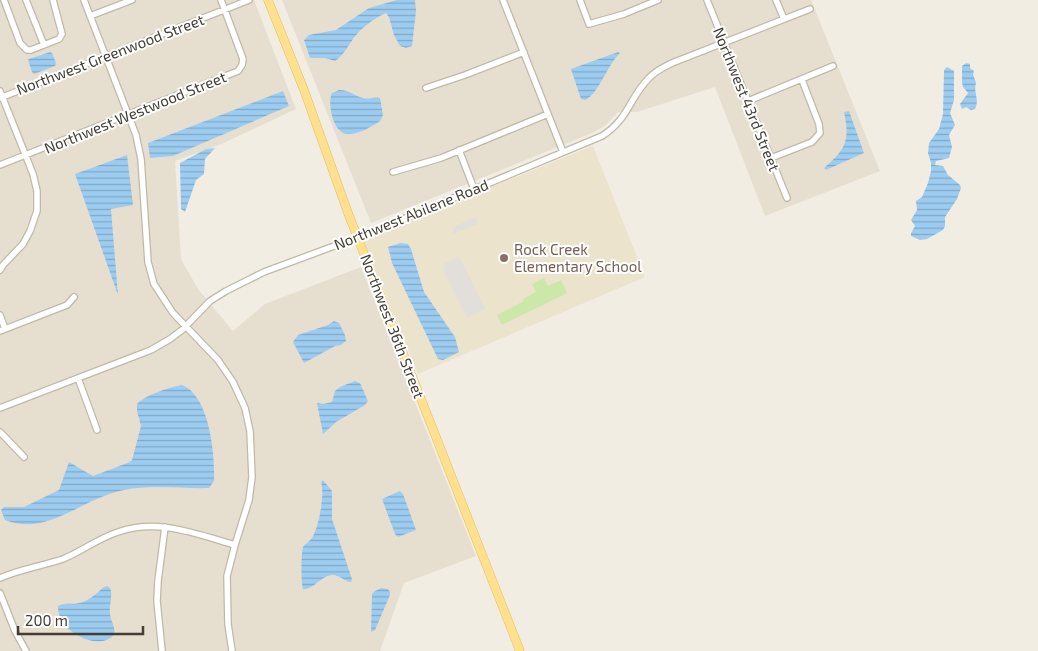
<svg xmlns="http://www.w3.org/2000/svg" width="1038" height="651" font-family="'Exo 2',sans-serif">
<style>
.residential{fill:#e6dfd0}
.education{fill:#ebe3cb}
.park{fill:#cbe8a9}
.parking{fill:#e2dfdb}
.water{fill:url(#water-rules)}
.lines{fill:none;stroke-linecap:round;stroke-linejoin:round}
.minor-casing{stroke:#c0b8a8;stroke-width:8}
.major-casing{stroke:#e5bd5c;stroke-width:9}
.minor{stroke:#fff;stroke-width:5.5}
.major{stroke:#ffe08e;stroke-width:8}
.education-dot{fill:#8d6e63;stroke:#fff;stroke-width:2}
.labels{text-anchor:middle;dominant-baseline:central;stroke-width:4;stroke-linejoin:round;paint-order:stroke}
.street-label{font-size:15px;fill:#433d33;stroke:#fff}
.education-label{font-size:15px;fill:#785e54;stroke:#fff;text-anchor:start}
</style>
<defs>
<pattern id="water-rules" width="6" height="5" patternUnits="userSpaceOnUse" patternTransform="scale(1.25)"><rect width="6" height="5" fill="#9ccdf1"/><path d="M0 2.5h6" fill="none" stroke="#81a8c4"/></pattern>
</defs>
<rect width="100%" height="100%" fill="#f2ede2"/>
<path class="residential" d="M0 0H254L296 109 219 145 175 161 181 259 198 289 233 331 265 304 361 267 476 556 404 583 380 651H0Z
M282 0H811L880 171 765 216 715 87 637 112H618L605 126 592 133 371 223Z"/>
<path class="education" d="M593 146 645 277 418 374 363 239Z"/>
<path class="park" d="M544 278 548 286 561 280 567 293 502 325 497 315 524 301 523 299 536 292 532 284Z"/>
<path class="parking" d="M477 216V224L453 234 454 227Z
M458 257 460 260H461L485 309 467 318 443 269 444 268 442 265Z"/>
<path class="water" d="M397 0H415L416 11 412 46 406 48 400 46 394 35 389 17 386 13C374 18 360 29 353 39 347 47 344 55 335 61L325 58H310L304 40 309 35 336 30 369 8Z
M50 52 52 53 56 63 55 66 34 74 32 72 28 60 29 59Z
M618 52 620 53C607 65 599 94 585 100L581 99 571 69Z
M966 63 970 64V68L974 71 973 74 976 83C973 92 980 100 975 109L971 110 966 107 962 109 960 104 968 93 963 87 962 82V66Z
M947 67 954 71V100L950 113 955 125 949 135 952 147 949 158 936 161 935 165 943 166 948 175 960 185 961 188 957 199 945 217V226L943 230 927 239 920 240 911 236V233L915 226 911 220 917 210 916 201 922 197 928 183 931 171V163L928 153 929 143 939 129 943 114 944 70Z
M339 90C350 90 354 96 363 98 369 100 374 96 380 98L383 115 380 121C371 127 358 135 347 134 333 133 327 103 332 93Z
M283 91 289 106 173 156 150 158 148 143Z
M849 111 864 153 826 170 824 168C846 149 850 141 844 112Z
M215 148 205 159 204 174 196 180 185 212 181 209 180 163 206 149Z
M127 155 133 205 111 209 118 295 75 174Z
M401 243 408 244 411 249 424 292 455 337 459 352 443 360 438 359 392 263 388 247Z
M334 321 339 323 345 335 346 341 341 345 335 346 304 363 293 342 298 335 328 325Z
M355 381 360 383 368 401 365 405 336 422 323 434 317 403 323 404 332 402 335 391 340 387Z
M182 385C210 396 215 455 214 481L209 488C181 489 152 484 124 490 82 498 48 537 5 520L1 510 4 507H24L59 490 69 462 93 476 130 462 132 460 141 426 137 411V404C145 395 170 387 182 385Z
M323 480 332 491V519L352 579 351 582H349C345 580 339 576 334 575 322 574 314 590 303 589 301 585 301 553 303 547 306 543 311 541 313 536 319 526 325 493 321 482Z
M400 491 403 494 416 530 398 537 395 534 382 499Z
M107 586 110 588 111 591C112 599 109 607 110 614 111 623 117 628 113 636 98 651 57 632 58 606 66 602 72 605 79 603 88 602 98 592 104 587Z
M381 588 388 589 390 592V595L375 630 371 632 372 594 375 591Z"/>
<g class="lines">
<g class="minor-casing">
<path id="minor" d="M4 0 20 43 27 50H31L59 39 62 34 53 0
M26 0 44 45
M84 0 136 135 141 159 148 262 154 284 173 313 218 360 233 382 245 408 250 431 252 477 249 500 235 545 227 576 228 624 232 651
M503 0 563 152
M580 0 589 24 624 14 658 0
M707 0 787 198
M776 0 784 19
M90 16 132 0
M426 88 465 75 524 52
M0 91 33 174 37 191V211L30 231 23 244 3 265 0 270
M0 98 249 0
M748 101 833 66
M459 150 474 189
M771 158 812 142 820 133 819 124 802 80
M0 165 238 71 242 65 243 59 221 0
M393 172 441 158 548 114
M0 315 5 329
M0 331 67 305 74 297
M78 378 97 430
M0 408 151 350 170 339 182 330 210 301 226 291 264 272 372 232 602 136C629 119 629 98 649 78 655 71 664 67 672 63L810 9
M0 432 24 457
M0 578C20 569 42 566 63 559 82 551 99 538 118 532 157 518 197 534 235 545
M0 593 15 631 26 651
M162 651 157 601 158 581 165 527"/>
</g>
<g class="major-casing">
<path id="major" d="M268 0 304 90 348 213 520 651"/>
</g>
<use href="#minor" class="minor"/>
<use href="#major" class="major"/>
</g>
<circle class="education-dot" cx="504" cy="258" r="5"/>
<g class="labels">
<g class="street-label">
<text transform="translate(110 54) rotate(-21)">Northwest Greenwood Street</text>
<text transform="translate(747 99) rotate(68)">Northwest 43rd Street</text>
<text transform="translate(135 112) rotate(-22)">Northwest Westwood Street</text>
<text transform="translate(411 214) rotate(-22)">Northwest Abilene Road</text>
<text transform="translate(393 326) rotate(69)">Northwest 36th Street</text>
</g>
<g class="education-label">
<text x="514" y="249">Rock Creek<tspan x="514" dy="17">Elementary School</tspan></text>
</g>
</g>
<path d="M18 626v8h125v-8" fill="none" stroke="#433d33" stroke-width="2.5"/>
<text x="25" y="626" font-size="15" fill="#433d33" stroke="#ffffff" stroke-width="4" paint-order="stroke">200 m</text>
</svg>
